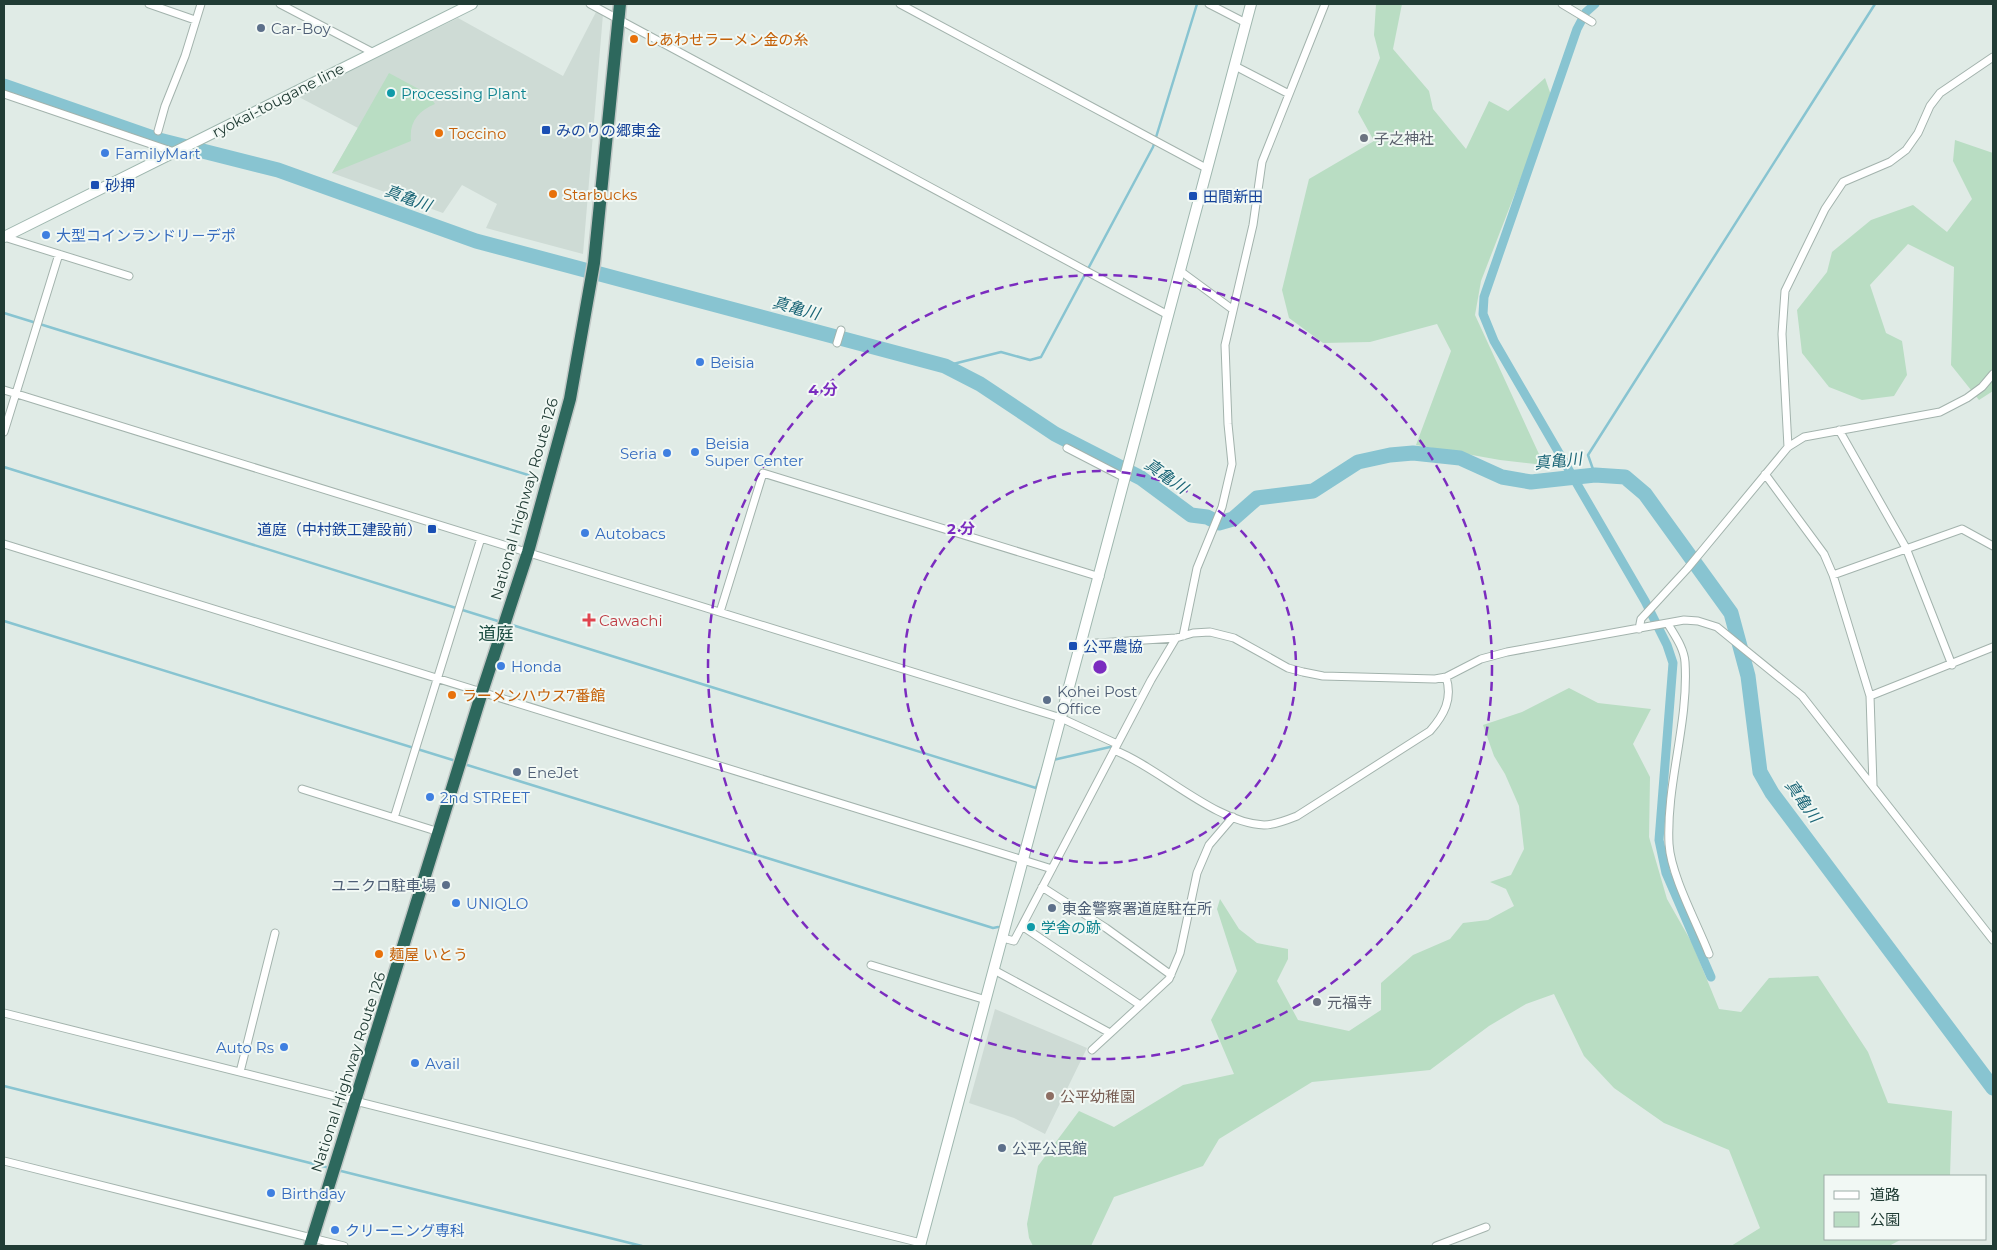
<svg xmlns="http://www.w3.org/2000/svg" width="1997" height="1250" font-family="Montserrat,'Noto Sans JP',sans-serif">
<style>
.built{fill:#cedbd5}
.green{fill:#b9ddc3}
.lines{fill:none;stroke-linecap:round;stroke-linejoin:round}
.stream{stroke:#88c4d1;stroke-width:2.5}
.canal{stroke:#88c4d1;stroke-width:9}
.river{stroke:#88c4d1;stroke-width:15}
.street-casing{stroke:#a3b3ad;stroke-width:9}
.secondary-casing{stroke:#9fb7af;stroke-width:12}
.highway-casing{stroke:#c1c8c6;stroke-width:15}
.street{stroke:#fff;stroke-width:7}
.secondary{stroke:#fff;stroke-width:10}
.highway{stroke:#2d685d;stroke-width:12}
.ring{fill:none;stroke:#7b2cbf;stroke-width:2.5;stroke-dasharray:9 6}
.service-dot{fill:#5c6f8a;stroke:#f1f8f4;stroke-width:2}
.food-dot{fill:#e8710a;stroke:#f1f8f4;stroke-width:2}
.culture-dot{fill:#0f9aa8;stroke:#f1f8f4;stroke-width:2}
.transit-dot{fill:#1a4fb4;stroke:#f1f8f4;stroke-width:2}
.worship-dot{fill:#6b7280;stroke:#f1f8f4;stroke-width:2}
.shop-dot{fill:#3f7fe0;stroke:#f1f8f4;stroke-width:2}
.health-dot{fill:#e0444e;stroke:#f1f8f4;stroke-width:2}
.education-dot{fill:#8d6e63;stroke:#f1f8f4;stroke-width:2}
.labels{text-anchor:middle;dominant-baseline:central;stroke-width:4;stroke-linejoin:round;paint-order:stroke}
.service-label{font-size:15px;fill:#4e5e75;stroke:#f1f8f4;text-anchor:start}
.food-label{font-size:15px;fill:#c56008;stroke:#f1f8f4;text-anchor:start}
.culture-label{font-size:15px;fill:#0d838f;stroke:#f1f8f4;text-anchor:start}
.street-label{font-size:15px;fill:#213c35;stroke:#f1f8f4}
.transit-label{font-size:15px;fill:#164399;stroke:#f1f8f4;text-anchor:start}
.worship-label{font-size:15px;fill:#5b616d;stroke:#f1f8f4;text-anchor:start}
.shop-label{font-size:15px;fill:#366cbe;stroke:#f1f8f4;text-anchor:start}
.health-label{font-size:15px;fill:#be3a42;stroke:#f1f8f4;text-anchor:start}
.education-label{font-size:15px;fill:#785e54;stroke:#f1f8f4;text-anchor:start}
.water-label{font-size:16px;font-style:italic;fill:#1b6677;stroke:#f1f8f4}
.quarter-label{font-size:18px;fill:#1d4e43;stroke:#f1f8f4}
.centre{fill:#7b2cbf;stroke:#f1f8f4;stroke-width:2.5}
.ring-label{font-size:15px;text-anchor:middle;font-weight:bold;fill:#7b2cbf;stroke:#f1f8f4;stroke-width:4;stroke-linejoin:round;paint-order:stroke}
</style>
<rect width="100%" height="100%" fill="#e0ebe6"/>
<path class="built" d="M596 12 603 14 583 254 486 228 497 204 462 185 443 213 332 173 358 128 297 96 458 18 563 76Z
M995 1009 1087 1048 1045 1134 1014 1118 969 1103Z"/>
<path class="green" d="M1376 4H1402L1393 49 1429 91 1433 109 1466 149 1489 101 1508 111 1545 78 1552 98 1481 281 1475 315 1544 465 1500 460 1416 445 1451 351 1437 324 1370 342 1323 343 1289 318 1282 290 1309 179 1374 141 1358 112 1380 58 1374 35Z
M389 73 428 94 435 104C418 111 409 122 411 141L332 173Z
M1955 140 1993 153V391L1979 400 1951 365 1954 267 1908 244 1870 285 1886 333 1902 341 1907 375 1894 396 1862 400 1829 387 1802 353 1797 310 1827 272 1832 252 1871 220 1913 205 1947 232 1972 199 1953 161Z
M1569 688 1598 703 1651 709 1633 744 1650 777 1649 837 1667 899 1692 943 1719 1009 1741 1012 1769 978 1818 976 1868 1052 1888 1103 1952 1111 1950 1176H1826V1239H1902L1889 1246H1731L1760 1228 1729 1150 1664 1123 1614 1088 1584 1056 1554 994 1526 1004 1489 1026 1430 1070 1312 1082 1219 1139 1203 1166 1114 1197 1091 1246H1033L1029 1238 1027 1224 1038 1166 1079 1111 1114 1127 1183 1085 1234 1074 1211 1020 1237 971 1217 909 1220 899 1239 929 1257 943 1288 949V959L1277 981 1298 1020 1349 1031 1381 1010V983L1413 955 1450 939 1463 923 1488 920 1514 906 1506 889 1490 882 1511 875 1524 849 1519 806 1505 774 1494 756 1483 725 1522 712Z"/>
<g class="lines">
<path class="stream" d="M4 313 538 478
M945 366 1001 352 1030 360 1041 357 1153 147 1197 4
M4 467 501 622
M1595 475 1588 455 1875 4
M4 621 456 761
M509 624 1036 788 1045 762
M1053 760 1110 747
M464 764 993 928 998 927
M4 1086 330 1168
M337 1170 642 1246"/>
<path class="canal" d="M1595 4 1586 12 1577 29 1484 297 1483 314 1494 341 1645 601 1667 645 1673 663 1659 840 1666 873 1711 977"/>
<path class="river" d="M4 86 159 140 278 170 476 241 945 366 980 384 1055 434 1141 478 1191 515 1207 517 1219 523 1233 519 1257 498 1313 491 1358 462 1390 455 1413 453 1460 458 1502 477 1531 482 1595 475 1625 477 1645 494 1731 613 1748 676 1760 772 1772 793 1993 1088"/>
<g class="street-casing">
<path id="street" d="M149 4 195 20
M280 4 372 52
M590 4 1168 315
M900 4 1206 168
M1209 4 1246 23
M1562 4 1592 22
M1235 66 1289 94
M4 94 174 152
M158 131 165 106 185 56 201 4
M4 237 129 276
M1179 270 1232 309
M837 343 841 330
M4 390 1061 718 1117 744
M1839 430 1906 548 1952 665
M4 432 59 254
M1788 447 1782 334 1785 291 1825 209 1843 182 1890 162 1906 150 1918 133 1930 106 1940 93 1993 57
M1067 448 1125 478
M1765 474 1824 554 1833 575 1870 696 1873 785
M4 544 1052 869
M1833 575 1962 529 1993 546
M720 612 763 473 1100 577
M1668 624C1675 636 1684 648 1685 662 1689 723 1666 783 1669 844 1671 876 1697 923 1709 954
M1639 629 1641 619 1687 569 1788 447 1804 437 1940 412 1967 398 1982 387 1993 374
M1183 636 1197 568 1222 507 1232 464 1228 424 1225 345 1253 225 1262 162 1325 4
M1082 644 1176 638 1193 633 1210 632 1234 638 1288 668 1303 672 1323 676 1435 679 1446 677 1481 659 1507 652 1684 620 1698 621 1717 627 1802 696 1993 940
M1870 696 1993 647
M1114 750C1160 768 1215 823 1264 825 1275 825 1287 820 1297 816L1430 731C1444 715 1453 699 1446 677
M302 789 439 832
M394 818 481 538
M1042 887 1106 928 1171 975
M1022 926 1140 1005
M1003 938 1014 941 1151 680 1176 638
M871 965 986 1000
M994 970 1110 1033
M4 1013 921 1243
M1092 1050 1169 979 1180 953 1197 873 1209 845 1233 817
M240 1072 275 933
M4 1161 344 1246
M1436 1246 1486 1227"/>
</g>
<g class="secondary-casing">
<path id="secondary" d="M4 237 472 4
M920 1246 1251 4"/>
</g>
<g class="highway-casing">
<path id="highway" d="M310 1246 482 692 528 552 570 399 594 263 620 4"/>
</g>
<use href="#street" class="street"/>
<use href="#secondary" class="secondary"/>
<use href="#highway" class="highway"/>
</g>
<g class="ring">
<circle cx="1100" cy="667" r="196"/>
<circle cx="1100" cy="667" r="392"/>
</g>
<g class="service-dot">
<circle cx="261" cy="28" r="5"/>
<circle cx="1047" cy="700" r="5"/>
<circle cx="517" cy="772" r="5"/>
<circle cx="446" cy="885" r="5"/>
<circle cx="1052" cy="908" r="5"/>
<circle cx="1002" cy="1148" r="5"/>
</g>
<g class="food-dot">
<circle cx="634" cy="39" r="5"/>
<circle cx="439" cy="133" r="5"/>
<circle cx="553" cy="194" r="5"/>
<circle cx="452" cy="695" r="5"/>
<circle cx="379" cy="954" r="5"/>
</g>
<g class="culture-dot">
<circle cx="391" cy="93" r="5"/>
<circle cx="1031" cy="927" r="5"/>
</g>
<g class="transit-dot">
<rect x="541" y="125" width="10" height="10" rx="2.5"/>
<rect x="90" y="180" width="10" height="10" rx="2.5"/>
<rect x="1188" y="191" width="10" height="10" rx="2.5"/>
<rect x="427" y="524" width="10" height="10" rx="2.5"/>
<rect x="1068" y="641" width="10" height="10" rx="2.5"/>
</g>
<g class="worship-dot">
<circle cx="1364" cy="138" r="5"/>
<circle cx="1317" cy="1002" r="5"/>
</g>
<g class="shop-dot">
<circle cx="105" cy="153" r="5"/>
<circle cx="46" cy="235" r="5"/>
<circle cx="700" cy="362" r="5"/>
<circle cx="695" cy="452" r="5"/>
<circle cx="667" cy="453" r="5"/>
<circle cx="585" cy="533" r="5"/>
<circle cx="501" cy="666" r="5"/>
<circle cx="430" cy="797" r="5"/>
<circle cx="456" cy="903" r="5"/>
<circle cx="284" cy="1047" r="5"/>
<circle cx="415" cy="1063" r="5"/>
<circle cx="271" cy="1193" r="5"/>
<circle cx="335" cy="1230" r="5"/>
</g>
<path class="health-dot" d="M586.5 612.5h5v5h5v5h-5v5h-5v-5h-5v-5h5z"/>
<circle class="education-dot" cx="1050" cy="1096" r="5"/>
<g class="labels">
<g class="service-label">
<text x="271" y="28">Car-Boy</text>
<text x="1057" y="691">Kohei Post<tspan x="1057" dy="17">Office</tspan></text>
<text x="527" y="772">EneJet</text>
<text x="436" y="885" text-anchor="end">ユニクロ駐車場</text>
<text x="1062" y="908">東金警察署道庭駐在所</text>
<text x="1012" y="1148">公平公民館</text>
</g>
<g class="food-label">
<text x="644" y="39">しあわせラーメン金の糸</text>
<text x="449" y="133">Toccino</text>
<text x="563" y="194">Starbucks</text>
<text x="462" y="695">ラーメンハウス7番館</text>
<text x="389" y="954">麺屋 いとう</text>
</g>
<g class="culture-label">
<text x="401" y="93">Processing Plant</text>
<text x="1041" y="927">学舎の跡</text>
</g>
<g class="street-label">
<text transform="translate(278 100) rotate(-27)">ryokai-tougane line</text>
<text transform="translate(524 499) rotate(-74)">National Highway Route 126</text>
<text transform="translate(348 1072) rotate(-72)">National Highway Route 126</text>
</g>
<g class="transit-label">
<text x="556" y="130">みのりの郷東金</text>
<text x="105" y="185">砂押</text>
<text x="1203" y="196">田間新田</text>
<text x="422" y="529" text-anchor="end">道庭（中村鉄工建設前）</text>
<text x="1083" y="646">公平農協</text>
</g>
<g class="worship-label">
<text x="1374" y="138">子之神社</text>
<text x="1327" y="1002">元福寺</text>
</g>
<g class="shop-label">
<text x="115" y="153">FamilyMart</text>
<text x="56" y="235">大型コインランドリ－デポ</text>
<text x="710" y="362">Beisia</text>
<text x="705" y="443">Beisia<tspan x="705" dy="17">Super Center</tspan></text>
<text x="657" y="453" text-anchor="end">Seria</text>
<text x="595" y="533">Autobacs</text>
<text x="511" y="666">Honda</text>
<text x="440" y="797">2nd STREET</text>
<text x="466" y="903">UNIQLO</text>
<text x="274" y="1047" text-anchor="end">Auto Rs</text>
<text x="425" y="1063">Avail</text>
<text x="281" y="1193">Birthday</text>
<text x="345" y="1230">クリーニング専科</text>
</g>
<g class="health-label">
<text x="599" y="620">Cawachi</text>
</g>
<g class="education-label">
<text x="1060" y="1096">公平幼稚園</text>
</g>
<g class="water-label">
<text transform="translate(408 198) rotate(20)">真亀川</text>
<text transform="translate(796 308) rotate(15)">真亀川</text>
<text transform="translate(1558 461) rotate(-6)">真亀川</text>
<text transform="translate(1166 476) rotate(35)">真亀川</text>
<text transform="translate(1803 801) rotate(54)">真亀川</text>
</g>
<g class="quarter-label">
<text x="496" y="634">道庭</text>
</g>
</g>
<circle cx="1100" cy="667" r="8" class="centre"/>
<g class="ring-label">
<text x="823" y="395">4 分</text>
<text x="961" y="534">2 分</text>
</g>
<rect width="1997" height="1250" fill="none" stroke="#213c35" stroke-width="10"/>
<rect x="1824" y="1175" width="162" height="65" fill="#f1f8f4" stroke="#9eada8"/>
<rect x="1834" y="1191" width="25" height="8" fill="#ffffff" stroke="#9eada8"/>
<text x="1870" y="1200" font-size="15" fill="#213c35">道路</text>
<rect x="1834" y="1212" width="25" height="15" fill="#b9ddc3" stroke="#9eada8"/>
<text x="1870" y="1225" font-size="15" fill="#213c35">公園</text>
</svg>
